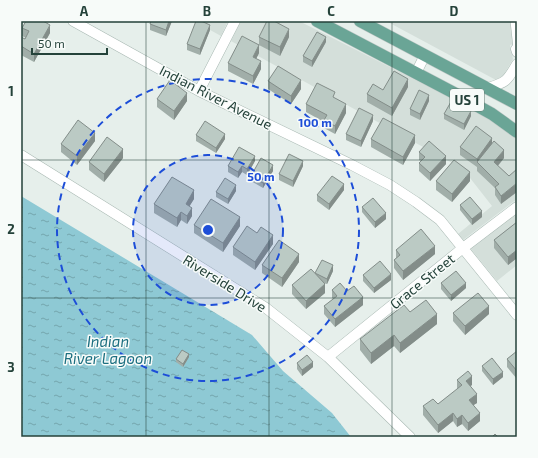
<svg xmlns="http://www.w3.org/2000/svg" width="538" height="458" font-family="'Exo 2',sans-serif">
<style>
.built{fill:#d4dfda}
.water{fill:url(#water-ripples)}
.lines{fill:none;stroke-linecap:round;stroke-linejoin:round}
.service-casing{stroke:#a8b8b2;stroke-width:6}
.minor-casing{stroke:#a8b8b2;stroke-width:11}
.primary-casing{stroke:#c2cac8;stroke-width:13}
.service{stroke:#fff;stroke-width:5}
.minor{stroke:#fff;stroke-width:10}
.primary{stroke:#6aa596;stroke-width:12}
.wall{fill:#a1aea9}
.shaded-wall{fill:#838d89}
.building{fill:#bbcac4;stroke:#838d89}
.grid{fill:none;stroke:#24423a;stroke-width:1;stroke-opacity:0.55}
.ring{fill:none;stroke:#1d4ed8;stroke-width:2;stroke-dasharray:7 5}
.labels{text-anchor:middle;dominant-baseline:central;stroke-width:3;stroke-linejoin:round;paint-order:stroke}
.shield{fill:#f7fbf9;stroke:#637a73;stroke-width:1}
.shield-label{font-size:13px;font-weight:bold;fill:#24423a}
.street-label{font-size:14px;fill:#24423a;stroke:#f7fbf9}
.water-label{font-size:15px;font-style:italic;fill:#1c6f80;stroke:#f7fbf9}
.centre{fill:#1d4ed8;stroke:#f7fbf9;stroke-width:2}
.ring-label{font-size:12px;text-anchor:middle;font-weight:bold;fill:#1d4ed8;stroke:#f7fbf9;stroke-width:3;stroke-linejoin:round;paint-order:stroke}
.neatline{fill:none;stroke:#24423a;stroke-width:1.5}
.grid-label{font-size:13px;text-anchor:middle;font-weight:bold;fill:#24423a}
</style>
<defs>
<pattern id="water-ripples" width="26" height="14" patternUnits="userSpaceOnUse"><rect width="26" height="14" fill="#8ec9d4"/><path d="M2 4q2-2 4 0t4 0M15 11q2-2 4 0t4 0" fill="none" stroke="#74a5ad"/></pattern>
</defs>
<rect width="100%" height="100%" fill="#e6efeb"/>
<path class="built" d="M194 21H228L221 36Z
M241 21H299L465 105 486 117V118L490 119 517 138V199L463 240 458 234 492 206 463 169 231 41Z
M386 21H517V43L510 45 513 59 503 76 496 80Z
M517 214V265L497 281 471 249Z"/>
<path class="water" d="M21 196 252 335 283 371 332 413 351 437H21Z"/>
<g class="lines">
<g class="service-casing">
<path id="service" d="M513 21 516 49"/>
</g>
<g class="minor-casing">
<path id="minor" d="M73 21 199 91 352 165 390 185 416 202 440 220 517 315
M516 49 517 52
M416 73 425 55
M488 88C507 82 507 81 517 64
M199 91 235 21
M21 155 266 308 328 357 410 437
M328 357 463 248 517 207"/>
</g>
<g class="primary-casing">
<path id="primary" d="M317 21 456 94 492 114 517 132
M360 21 517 104"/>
</g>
<use href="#service" class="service"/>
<use href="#minor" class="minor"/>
<use href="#primary" class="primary"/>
</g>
<path class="wall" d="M172 21 166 36 150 30V24Z
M22 28 50 33 34 62 21 55V37L25 39 26 38 22 36Z
M210 30 200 55 187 50V44Z
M259 37H289L280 56 259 45V53L256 59 261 69 253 84 228 71V63L259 44Z
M326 42 312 67 303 62V56Z
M268 81 301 89 291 104 268 89Z
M408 87 392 116 367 102V94L383 90Z
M335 98 346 113 335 134 324 128V122L306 112V104Z
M157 99 187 101 174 120 157 107Z
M429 101 420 120 410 115V109Z
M444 114 471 116 464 130 444 119Z
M373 121 361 147 346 140V134Z
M196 135 225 139 216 153 196 141Z
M371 139 415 143 403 165 371 147Z
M95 141 77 165 61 152V144Z
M492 143 504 158 498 166 509 176 501 204 495 195V188L477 171V167L460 155V147Z
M419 152 446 164 430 181 419 171V163L421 161 419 160Z
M123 158 104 182 89 170V162Z
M255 161 247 175 242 172 238 178 228 172V166Z
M303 166 293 187 279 180V174Z
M273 171 263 188 251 181V176Z
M436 181H470L452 202 436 190Z
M344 190 329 210 317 201V195Z
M236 191 228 204 216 197V192Z
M194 199 189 206 192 216 187 224 181 220 177 227 154 213V204Z
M460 205 482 217 472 225 460 210Z
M362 207 386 219 375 228 362 212Z
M517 222V258L508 265 494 248V240Z
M194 225 240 226 223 252 194 233Z
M273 244 255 270 233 255V247Z
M396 250 435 254 403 280 394 268V260L396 258Z
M299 262 282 287 262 273V265Z
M333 271 327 284 323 283 325 293 306 309 292 294V285L315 274Z
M363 275 391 280 374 293 363 281Z
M441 283 466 288 451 301 441 289Z
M332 290 347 291 363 305 335 327 324 314V306L333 299 332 298Z
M410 312 437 324 400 353 394 346 371 364 360 350V339Z
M453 313 489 314 465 335 453 321Z
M517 351V379L507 367V359Z
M189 357 183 367 176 362V359Z
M297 363 313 367 302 376 297 369Z
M482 366 503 377 493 385 482 371Z
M457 380 472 385 470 386 477 403 473 405 480 421 468 431 462 424 457 427 453 421 438 433 423 415V406L438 404 458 389 457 388Z"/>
<path class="shaded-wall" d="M169 21H172L166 36V30Z
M50 25V33L34 62V54Z
M210 25V30L200 55V49Z
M289 29V37L280 56V47Z
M326 37V42L312 67V61Z
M259 45V53L253 65V57Z
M261 61V69L253 84V76Z
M408 79V87L392 116V108Z
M301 80V89L291 104V96Z
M187 93V101L174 120V111Z
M429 95V101L420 120V114Z
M346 104V113L335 134V126Z
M471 111V116L464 130V124Z
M373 115V121L361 147V141Z
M95 133V141L77 165V156Z
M225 134V139L216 153V148Z
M415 135V143L403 165V157Z
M492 138V146L477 163V159Z
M123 149V158L104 182V174Z
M504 150V158L494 170V162Z
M255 156V161L247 175V169Z
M446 156V164L430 181V173Z
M303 161V166L293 187V181Z
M273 165V171L263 188V183Z
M242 166V172L238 178V172Z
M470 172V181L452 202V194Z
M517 183V192L501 204V196Z
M344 184V190L329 210V204Z
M236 185V191L228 204V199Z
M194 190V199L186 212V204Z
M192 208V216L187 224V216Z
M482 211V217L472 225V219Z
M181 212V220L177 227V218Z
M386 213V219L375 228V222Z
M240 217V226L223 252V243Z
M273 235V244L255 270V262Z
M435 246V254L403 280V271Z
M517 250V258L508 265V257Z
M299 254V262L282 287V278Z
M333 265V271L327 284V279Z
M391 274V280L374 293V288Z
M466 283V288L451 301V295Z
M325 284V293L306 309V301Z
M363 297V305L335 327V319Z
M489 306V314L465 335V326Z
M437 314V324L400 353V343Z
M394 335V346L371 364V353Z
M189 354V357L183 367V364Z
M313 362V367L302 376V370Z
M503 372V377L493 385V379Z
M472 376V385L466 389V381Z
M477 394V403L469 408V400Z
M453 413V421L438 433V425Z
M480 413V421L468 431V423Z
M462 415V424L457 427V419Z"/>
<path class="building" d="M26 21H43L50 25 34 54 21 46V37L25 39 29 31 22 28Z
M151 21H169L166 30 150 24Z
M196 21H201L210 25 200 49 187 44Z
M267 21H274L289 29 280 47 259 37Z
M317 32 326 37 312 61 303 56Z
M242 36 259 45 253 57 261 61 253 76 228 63Z
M278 66 301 80 291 96 268 81Z
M394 71 408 79 392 108 367 94 373 84 383 90Z
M170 80 187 93 174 111 157 99Z
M317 83 335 92 333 97 346 104 335 126 324 120 327 115 306 104Z
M419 90 429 95 420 114 410 109Z
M452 100 471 111 464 124 444 114Z
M359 108 373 115 361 141 346 134Z
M383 118 415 135 403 157 371 139Z
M78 120 95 133 77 156 61 144Z
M205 121 225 134 216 148 196 135Z
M476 126 492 138 477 159 460 147Z
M107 137 123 149 104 174 89 162Z
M429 141 446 156 430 173 419 163 425 157 419 152Z
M494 141 504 150 494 162 509 176 517 169V183L501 196 495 187 499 184 477 162Z
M239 147 255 156 247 169 242 166 238 172 228 166Z
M289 154 303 161 293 181 279 174Z
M261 158 273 165 263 183 251 176Z
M454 160 470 172 452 194 436 181Z
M332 176 344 184 329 204 317 195Z
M172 177 194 190 186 204 192 208 187 216 181 212 177 218 154 204Z
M225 178 236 185 228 199 216 192Z
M470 197 482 211 472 219 460 205Z
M373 198 386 213 375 222 362 207Z
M211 199 240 217 223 243 194 225Z
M517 222V250L508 257 494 240Z
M247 226 257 233 261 227 273 235 255 262 233 247Z
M421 229 435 246 403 271 394 260 400 255 396 250Z
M279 240 299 254 282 278 262 265Z
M322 260 333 265 327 279 315 273Z
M380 261 391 274 374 288 363 275Z
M311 269 325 284 306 301 292 285Z
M456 271 466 283 451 295 441 283Z
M340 283 347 291 354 286 363 297 335 319 324 306 337 296 332 290Z
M478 293 489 306 465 326 453 313Z
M426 300 437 314 400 343 394 335 371 353 360 339 404 305 410 312Z
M182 350 189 354 183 364 176 359Z
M517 351V371L507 359Z
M307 355 313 362 302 370 297 363Z
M492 358 503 372 493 379 482 366Z
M468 371 472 376 466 381 477 394 469 400 480 413 468 423 462 415 457 419 453 413 438 425 423 406 433 399 438 404 462 385 457 380Z
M495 434 498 437H492Z"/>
<path class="grid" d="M146 21V437M269 21V437M392 21V437M21 160H517M21 298H517"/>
<circle cx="208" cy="230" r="75" fill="#1d4ed8" fill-opacity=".12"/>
<g class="ring">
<circle cx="208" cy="230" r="75"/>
<circle cx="208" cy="230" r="151"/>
</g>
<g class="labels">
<rect class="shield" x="450" y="89" width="34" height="22" rx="3"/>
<g class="shield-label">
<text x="467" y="100">US 1</text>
</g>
<g class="street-label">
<text transform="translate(216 97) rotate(27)">Indian River Avenue</text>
<text transform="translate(422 281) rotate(-39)">Grace Street</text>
<text transform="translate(225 283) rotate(32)">Riverside Drive</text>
</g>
<g class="water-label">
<text x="108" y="341">Indian<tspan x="108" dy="17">River Lagoon</tspan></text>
</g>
</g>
<circle cx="208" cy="230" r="6" class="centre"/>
<g class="ring-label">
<text x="315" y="127">100 m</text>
<text x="261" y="181">50 m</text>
</g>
<rect width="538" height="458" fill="none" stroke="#f7fbf9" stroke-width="44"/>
<path d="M32 48v6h75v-6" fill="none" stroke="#24423a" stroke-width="2"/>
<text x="38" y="48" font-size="12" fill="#24423a" stroke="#f7fbf9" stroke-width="3" paint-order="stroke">50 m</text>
<rect x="22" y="22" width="494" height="414" class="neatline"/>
<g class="grid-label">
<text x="84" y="16">A</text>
<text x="207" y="16">B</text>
<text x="331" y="16">C</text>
<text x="454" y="16">D</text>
<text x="11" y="96">1</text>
<text x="11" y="234">2</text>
<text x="11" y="372">3</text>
</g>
</svg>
